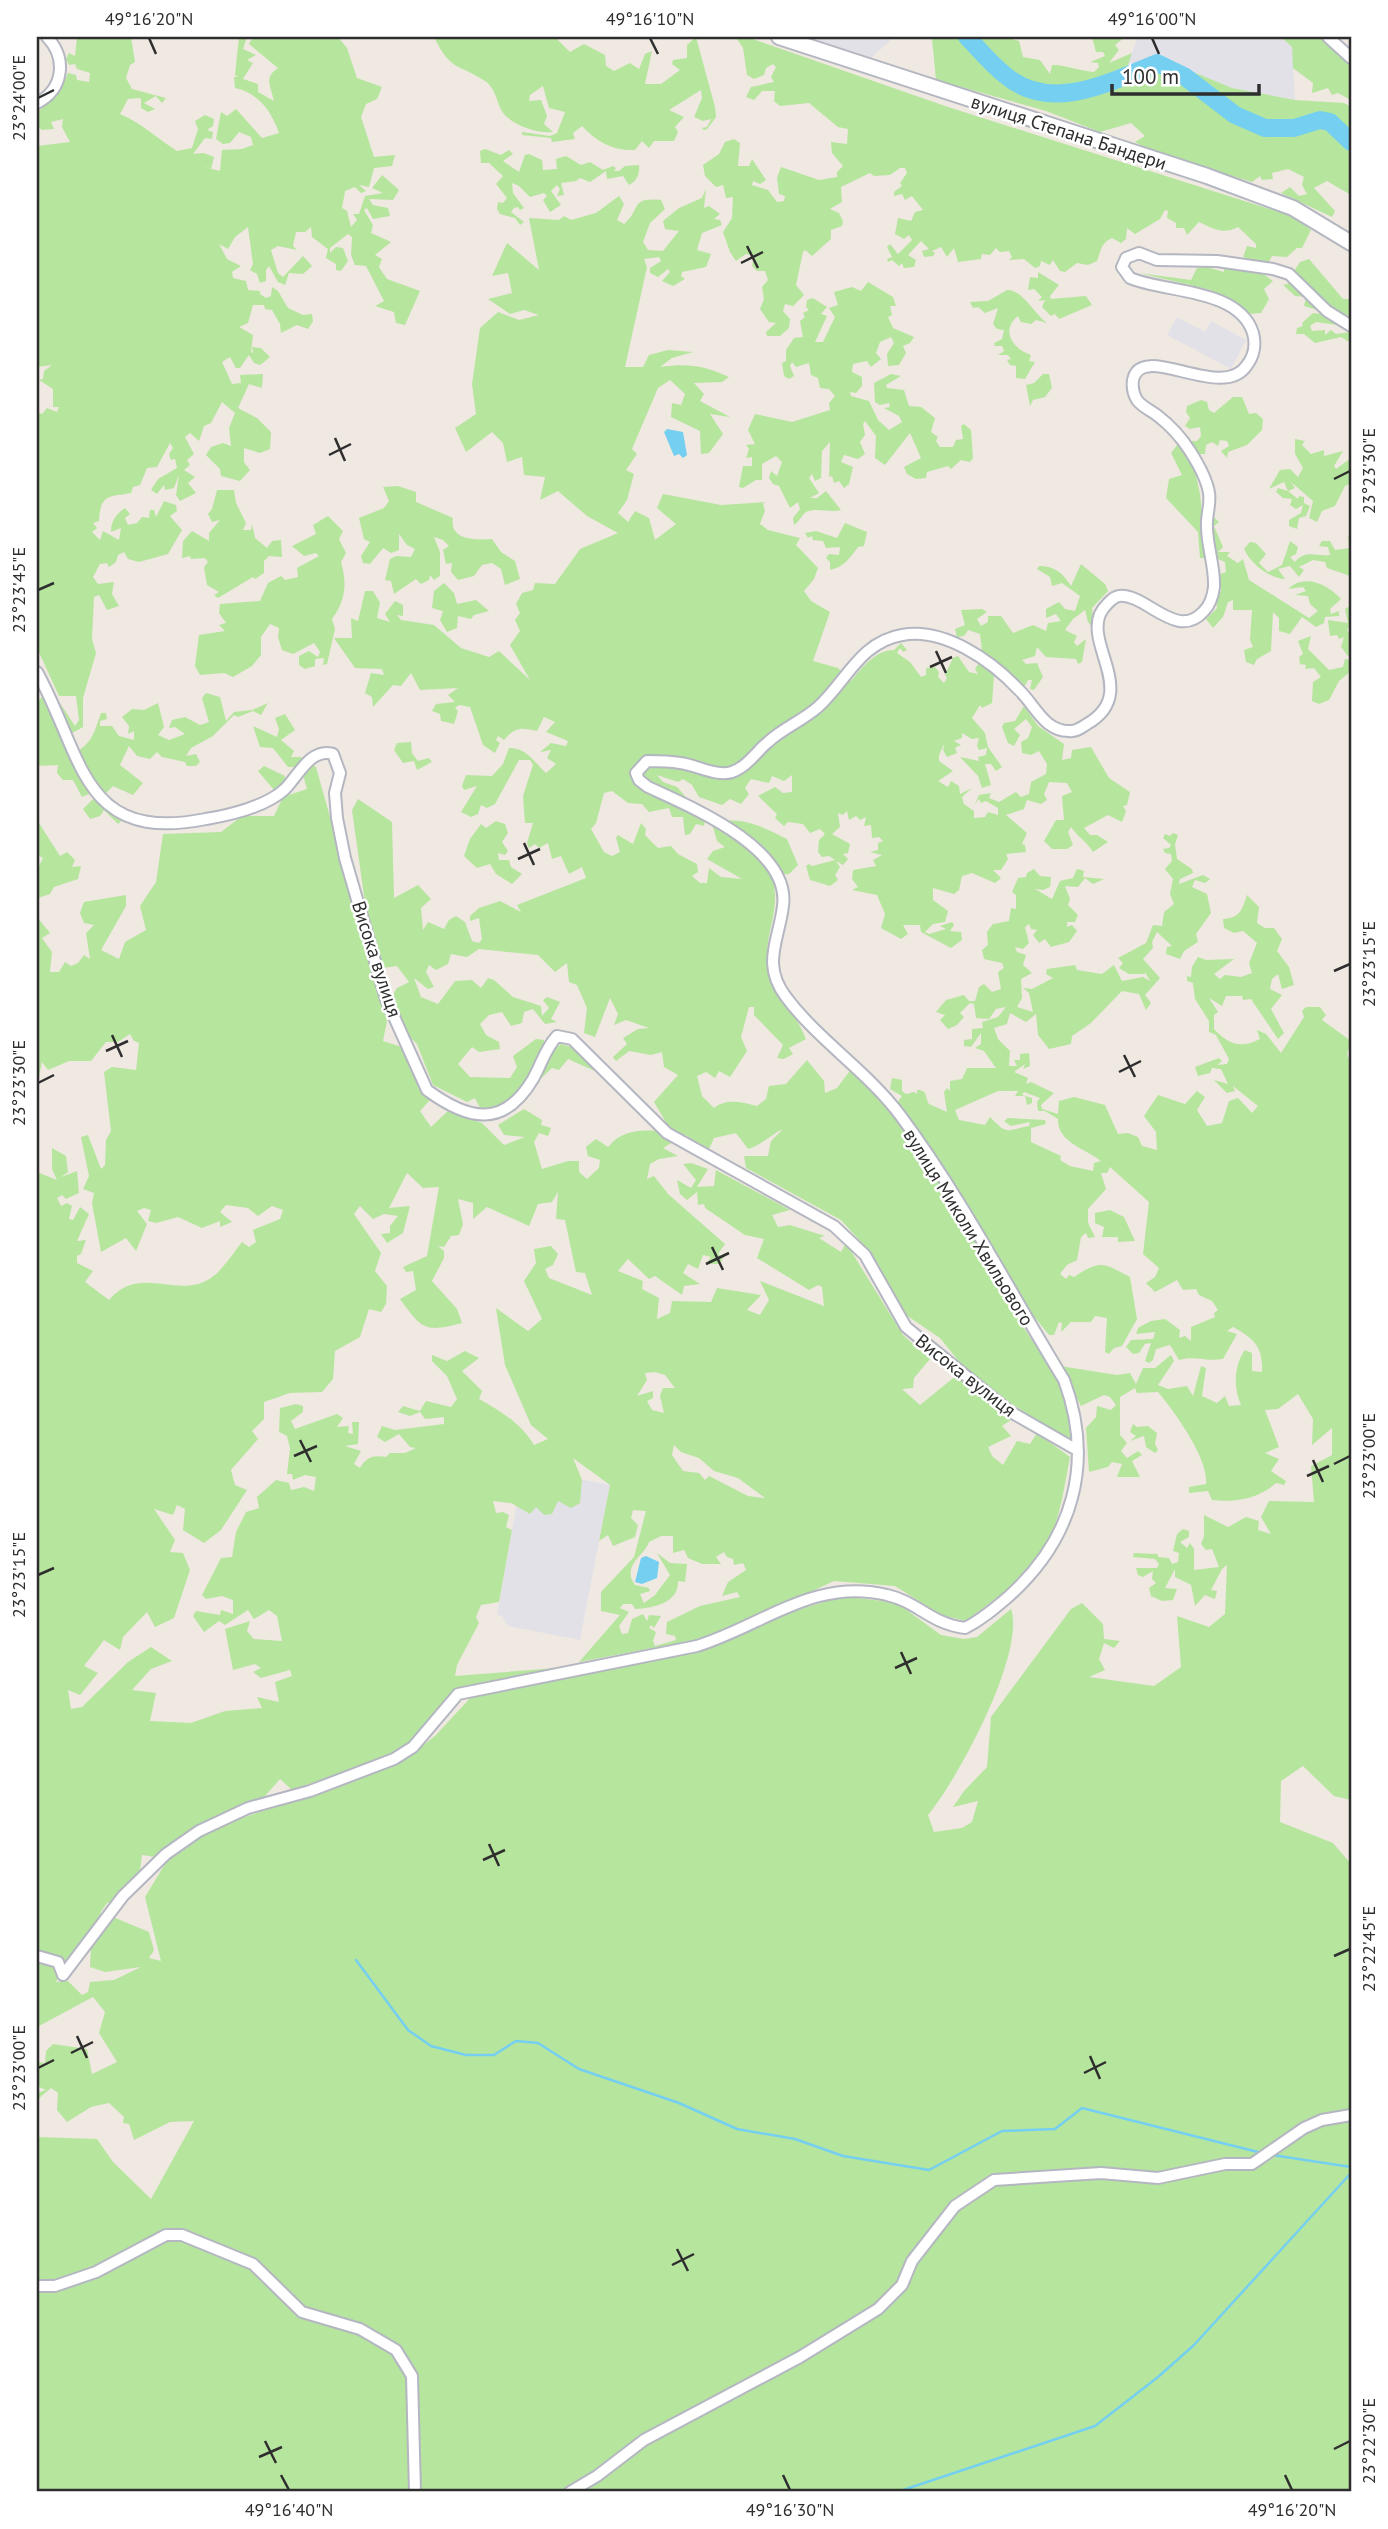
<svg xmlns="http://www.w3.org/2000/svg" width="1388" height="2529" font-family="'PT Sans',sans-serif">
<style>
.industrial{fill:#e3e1e8}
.green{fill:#b6e59e;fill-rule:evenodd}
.water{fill:#75cff0}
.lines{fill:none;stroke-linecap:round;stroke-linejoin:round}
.stream{stroke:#75cff0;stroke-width:2.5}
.river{stroke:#75cff0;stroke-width:18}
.street-casing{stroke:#b4b7c1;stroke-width:14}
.secondary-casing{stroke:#b4b7c1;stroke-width:18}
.street{stroke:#fff;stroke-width:10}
.secondary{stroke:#fff;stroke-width:14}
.ticks{fill:none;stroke:#2e2e2e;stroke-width:2.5}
.labels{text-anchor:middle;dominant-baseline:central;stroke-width:5;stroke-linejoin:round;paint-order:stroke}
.street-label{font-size:19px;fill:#2e2e2e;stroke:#fff}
.neatline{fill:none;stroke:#2e2e2e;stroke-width:2.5}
.ticks-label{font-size:18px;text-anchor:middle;fill:#2e2e2e}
</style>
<rect width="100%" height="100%" fill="#efe9e1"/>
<path class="industrial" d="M806 37H894L871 58Z
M1138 37H1280L1292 46 1295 100 1232 88 1162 59 1126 68Z
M1177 317 1205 332 1211 321 1246 340 1231 369 1167 335Z
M523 1468 610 1485 580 1640 508 1626 502 1616 497 1615Z"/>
<path class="green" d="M77 37H131L135 62 130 65 126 78 132 89 166 98 162 103 156 96 144 103 155 109 148 112 141 108V98L128 99 120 114C140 122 158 139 177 151L192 148 198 129 195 121 205 115 214 119 213 126 207 130 213 132 212 139 205 138 193 154 204 153 214 157 211 169 201 166 220 171 222 150 242 149 253 145 251 137 239 132 230 143 223 144 216 139 221 112 227 116 236 109 262 138 279 133C271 110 258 93 235 88L234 77H238L235 75 239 37H247L243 49 256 55 247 60 253 63 243 79 258 84V92L274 101C271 86 263 78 278 68L249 44 253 37H338L347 48 357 78 382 87 377 99 366 104 361 117 374 157 395 155 392 166 374 168 369 187 359 185 366 191 361 193 355 187 345 191 342 208 347 211 351 227 357 220 353 214H359L365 196 383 193 372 188 382 175 399 190 393 200 369 199 373 205 388 208 390 216 373 219 367 208 364 210 373 225 371 233 391 242 375 255 382 259 379 267 387 279 420 291 405 325 396 323 394 312 375 306 384 301 366 266 355 265 351 255 352 237 348 234 330 248V253L336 247 343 248 348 261 341 271 336 270V264L326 258 328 249 312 237 311 227 305 232H296L293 246 297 250 278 246 271 250 278 273 283 277 303 256 312 266 303 274 289 273 285 285 278 282 269 266 266 270V281L260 283 257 274 250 270 253 264 248 227 235 237 228 249 219 244 227 259 241 266 232 272 233 278 246 281 248 290 260 291V294L266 298 271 296 272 287 278 291 288 308 303 315 312 314 313 321 308 329 297 325 281 333 280 324 272 310 265 309 264 305H253L248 323 239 327 253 335 251 352 253 353 252 347 261 348 270 357 260 365 254 363 249 355 240 368H236L230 357 222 362 232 384 241 383 240 375 263 374 262 388 249 384 238 408 257 418 271 432 270 449 260 453 244 448V462L250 470 240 481 221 476 220 469 206 455 211 447 223 443 231 446 229 428 235 413 222 402 211 423 204 426 199 441 190 433 185 437 194 454 187 460 190 465 184 470 195 477 188 483 196 493 180 501 176 495 179 475 174 488 165 490 164 485 157 494 151 490 158 479 177 468 175 459 171 460 169 454 173 448 170 443 157 467 147 468 140 485 133 487 131 493C112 497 100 492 99 521L93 523 97 528 92 532 100 540 103 531 119 540 121 528 111 532C111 521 116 514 125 508L130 514 125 518 128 525 137 523 142 517 149 518 150 510H154L156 517 164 501 176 505 177 511 170 516 182 530 168 554 139 562 128 559 124 552 118 555 116 562 109 567 107 563 100 564 93 577 98 584 114 582 112 594 119 606 107 610 99 595 94 597 92 639 96 653 83 698V727L72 733 60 703 75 726 79 720 76 696H59L37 648V412L42 414 47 408 57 412 59 407H53V389L39 380 43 379 44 371 52 365 37 367V146L70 142 62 127 63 119 51 122 54 129 42 130 37 126V112C52 102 61 90 68 73L76 75 77 80 89 82 90 73 77 69 75 64 69 65 66 59 69 53 75 56Z
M434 37H559L558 40 570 52 584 44 605 55 606 66 614 71 630 63 639 69 645 54 652 51 645 84H661L680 70 672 64 673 60 687 58V45L696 37 715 107 716 117 707 129 704 130 702 128 707 127 711 119 703 121 694 117 702 98 701 90 669 110 684 117 675 127 678 132 674 141H654L649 148 642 141 635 150C613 151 597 142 582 126L573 133 575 139 552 142 551 138 522 135V132L550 136 557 133 565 112 549 108 543 86 530 95 529 101 541 100 547 116 544 124 553 132C538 134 514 126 504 114 496 104 497 89 485 81 458 63 451 72 434 37Z
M725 37H747L948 107 1292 216 1311 230 1302 248H1297L1287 257 1272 256 1267 265 1243 257 1247 246 1256 248V244L1238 227C1223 235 1214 229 1199 222L1187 235 1184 228H1176V223L1167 218 1168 211 1165 210 1160 219 1135 234 1127 228 1126 239 1121 243 1112 238C1100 243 1101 252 1097 261L1088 265 1077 263 1065 272 1060 271 1053 260 1050 265 1041 261 1040 266 1035 268 1024 259 1009 260 1012 257 1009 251 1000 252 996 248 990 255 982 254 981 259 958 262 954 248 947 257 941 247 932 251 935 253 933 256 924 257 922 251 929 249 921 241 908 255 916 260 914 267 904 268 902 263 899 266 892 260 888 262 887 259 892 257 887 247 890 244 898 254 912 240 909 235 904 239 895 234 898 218 911 221 915 212 923 210 912 196 905 200 902 194 894 196V192L902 186 900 183 907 173 905 168H900L890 175 874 176 870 173 841 187 842 202 830 209 839 213 843 221 842 226 831 230V239L812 256 805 250 803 252 796 285 804 295 793 306 785 304 783 311 790 319 789 328 780 336H767L766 332 776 323 769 322 760 309 764 299 762 287 768 280 765 271H757L752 266 754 256 746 254 736 261 730 252 723 232 732 218 733 197 726 198 723 185 716 187 705 176 703 165 719 154 725 142 734 139 740 143 738 166H749L752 159 766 180 760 184 753 181 752 185 768 190 777 202 784 201 785 196 779 194 777 178 781 167 819 180 837 177V172L843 166 832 153 831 142 847 144 848 129 838 127 809 103 780 106 774 101 775 91H762L754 100 746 97 751 87 774 82 771 77 776 67 773 64 766 68 764 75 754 79 747 75 743 48 737 39Z
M934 37 1009 38 1019 41 1023 57 1040 60 1050 74 1052 65C1061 64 1082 71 1094 72L1099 67 1098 63 1090 62 1105 56 1103 52H1096L1092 37H1125L1115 45 1119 50 1109 63 1132 53 1127 68 1162 59 1232 88 1295 100 1344 103 1351 107V195L1327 181 1314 188 1335 211 1332 217 1281 193 1290 187 1299 196 1307 194 1302 185 1304 177 1288 169 1272 173 1273 179 1262 180 1260 176 1252 182 1151 151 1135 142 1145 136 1131 123 1100 132 1046 111 936 80 932 39Z
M1281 37H1323L1351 62V100L1338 93 1332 95 1328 88 1312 93 1313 83 1293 68 1292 47Z
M485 149 501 155 509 150 513 154 503 161 519 172 525 155 529 154 542 160 543 170 557 169 556 159 566 156 581 165 590 162 603 170 613 166 616 168 614 171H619L625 166 639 165C640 174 637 181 629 185L623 176 607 179 606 171 590 182 580 178 576 181 561 183 564 195 557 196 560 189 557 185 551 191 561 205 550 212 543 200 547 196 544 193 530 197 519 186 512 183 513 193 524 208 520 210 518 207 514 208 511 212 524 222 520 225 515 218 500 214 497 209 498 202 503 203 507 198 496 184 503 176 489 163H481L480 151Z
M706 189 704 208 709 206 720 214 714 219 720 220 722 225 702 233 697 250 711 254 706 267 682 272 681 276 685 279 673 286 662 281 670 272 668 269 658 277 650 273V268L661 261 659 257 644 259 647 267 625 367H643L649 355 668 350 693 352 672 358 660 367C687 363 704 365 729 377L722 382 694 383 704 394 700 401 730 417 710 414 723 434 709 453 701 454 700 431 671 417 672 403 681 405 685 394 670 380 658 388 632 449 637 454 626 470 634 474 627 500 618 513 628 522 635 511 649 518 655 540 676 524 657 508 663 494 721 505 766 502 763 503 765 511 760 524 768 530 800 538 796 545 818 568 814 579 804 591 811 601 830 612 813 661 838 668 851 681C862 668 875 650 894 650L901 643 907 650 903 652 900 648 897 653 910 662 921 677 926 675V668L935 667 939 672 938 677 944 683 947 678 945 675 953 658 958 656 969 672 978 674 975 669 979 663 994 675 992 703 982 708 980 705 972 718 985 733 988 747 1002 767 996 771 991 764H985L991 785 982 788 978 776 960 757 979 761 978 757 986 755 987 748 979 750 977 746 979 738 972 739 962 733V738L954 741 961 745 955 748 957 753 947 757 943 750 945 742 939 755V761L953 771 938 781 948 787 951 781 959 786 960 794 972 788 962 797 964 804 974 811V818L985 817 988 812 998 815V808L986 801 981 803 979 799 975 804 979 795 991 793 989 798 999 802 1016 792 1021 797 1029 794 1031 782 1046 774 1047 764 1039 751 1031 755 1022 753 1021 742 1028 738 1032 727 1026 719 1014 729 1020 735 1014 746 1008 743 1002 727 1004 723 1015 721 1024 706 1038 726 1064 744 1062 760 1071 758 1072 750 1091 747 1109 778 1130 792 1127 805 1123 806 1126 811 1122 822 1108 815 1084 828 1090 835H1097L1108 842 1093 852C1087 842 1078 837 1071 827L1068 832 1073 845 1067 849H1052L1044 841 1056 820H1064L1062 796 1072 792 1067 783 1049 782 1044 794 1047 800 1041 804 1027 800 1024 809 1006 815 1027 833 1022 844 1025 845 1026 852 1006 854 1008 859 1001 870H993L1001 878 995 883 972 873 962 876 959 890 954 894 933 888V900L948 911 945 922 933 924 925 932 929 934 946 929 940 926 952 922 954 925 950 931 961 932 962 940 951 948 921 932 920 925H903L908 934 901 939 881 928 885 914 877 895 852 890 858 887 852 879 853 870 876 866 873 860 882 855 870 852 878 850V843L883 841 879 837 872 838 871 825 864 826 866 817 860 820 856 816 849 820 847 811 843 815 838 813 840 827 832 834 850 844 848 853 843 854 848 859 843 865 836 861 840 867 835 875 838 880 830 886 810 880 806 866 809 864 812 866 835 860 829 856 822 857 818 852 819 840 825 834 820 829 810 833 803 824 788 822 784 826 775 818 777 814 758 796 775 787 783 793 792 792V775L784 781 772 776 769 783 751 779 745 788 749 794 741 804 730 799 722 805 699 797 692 785 683 779 678 782 657 775 663 782 677 787 692 804 673 802 705 821 704 826 696 824 690 834 685 835 683 817H672L669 808 649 812 642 804 628 803 612 791 604 793 596 823 591 829 604 852 612 856 620 852 616 838 618 835 633 844 641 823 646 829 645 835 658 848 671 846 678 854 697 864 698 872 692 876 700 883H707L709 868 721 877 742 879 707 859 713 851 725 847 717 841 712 824C740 814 762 827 787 839L798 865 789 874 772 875C782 914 764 929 768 962 773 993 795 1011 806 1039L789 1048 793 1054 784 1059 777 1058 783 1045 754 1015V1007H749L741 1037 747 1051 730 1077 719 1071 715 1078 706 1072 697 1076 702 1096 714 1108C726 1098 742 1102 757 1106L766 1099 769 1086 786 1084 807 1060 824 1081 825 1093 837 1088 852 1068 911 1121 897 1103 902 1096 890 1089 892 1078 902 1080V1091L906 1094 914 1092 917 1094V1090C928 1090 925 1097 929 1104L947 1112 944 1092 947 1088 950 1091V1081L962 1079 967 1068H996L984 1051 975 1048 981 1044V1033L971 1047 964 1046V1040L972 1039V1029L983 1028 982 1022 998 1017 1006 1007 996 1009 989 1019 976 1018 974 1004 970 1003 960 1013 964 1017 957 1025 948 1029 940 1020 945 1015 936 1012 946 1000 964 995 969 1001H975L979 987 984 984 992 992 1001 989 998 972 1004 968 1002 963 984 959 982 950 988 945 987 932 993 924 1009 921 1011 908 1016 909V895L1012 892 1018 878 1026 877 1027 873 1034 869 1040 876 1051 877 1050 887 1043 890 1035 889 1052 899 1060 881 1073 878 1077 869 1084 871 1083 877 1104 879 1093 884 1085 878 1078 887 1065 886 1070 899 1068 905 1078 915 1075 922H1067V927L1072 925 1077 931 1069 942 1051 947 1045 939 1039 943 1033 935 1037 930 1031 929 1029 924 1025 927 1029 943 1023 949 1015 947 1017 952 1026 955 1023 965 1032 973 1021 979 1022 998 1017 1007 1033 1012 1029 993 1023 988 1032 989 1053 978 1046 974 1047 969 1075 965 1077 970 1102 974 1114 965 1122 981 1143 977 1150 981 1145 972V974H1129L1119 968 1123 963 1118 958 1146 943 1153 925 1162 926 1164 912 1174 904 1170 894 1173 879 1165 869 1172 861 1171 854 1165 853 1163 849 1169 848 1171 845 1163 838 1165 834 1170 836 1173 833 1178 835 1175 844 1177 859 1192 869 1193 873 1180 879 1179 884 1203 875 1210 879 1205 883 1195 880 1192 887 1207 894 1211 913 1196 934 1198 942 1184 951 1180 959 1166 954 1167 947 1172 946 1157 932 1152 942 1153 948 1143 959 1160 978 1145 995 1151 1003 1146 1010 1139 994 1122 991 1091 1023 1072 1036 1071 1044 1049 1049 1038 1035 1036 1014 1026 1022 1010 1013 1007 1024 994 1028 998 1039 1010 1051 1009 1066H1017L1014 1060H1020V1054L1029 1053 1030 1066 1023 1069 1025 1064 1014 1072 1028 1078 1026 1084 1031 1082 1054 1093 1041 1105 1042 1109 1058 1114 1059 1101 1074 1097 1105 1105 1118 1134 1128 1133 1138 1137 1142 1146 1157 1150 1156 1132 1144 1116 1158 1095 1185 1104 1197 1091 1205 1097 1197 1110 1207 1126 1222 1123 1229 1101 1238 1098 1252 1113 1258 1106 1233 1086 1235 1091 1227 1093 1214 1080 1228 1084 1221 1069 1212 1068 1210 1073 1198 1076 1195 1067 1219 1058 1222 1061 1217 1065 1227 1064 1229 1059 1216 1035 1209 1032V1021L1195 999 1193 983 1187 981V976L1191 977 1192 967 1198 957 1206 960 1234 959 1214 974 1220 979 1225 975 1241 977 1252 973 1249 963 1257 943 1243 931 1234 933 1224 928 1223 919C1240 918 1242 910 1247 895L1259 907 1257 923 1265 928H1274L1282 939 1277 951 1289 967 1294 985 1282 989 1278 974 1272 979 1270 989 1282 995 1271 1009 1284 1033 1278 1039 1251 999 1243 1000 1242 996H1226L1222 1006 1209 998 1218 1012 1214 1015V1029C1228 1044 1241 1049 1260 1039L1257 1030 1266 1034 1281 1053 1304 1017 1302 1011 1306 1007H1320L1326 1015 1322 1020 1351 1041 1347 1054 1351 1064V1800L1334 1796 1303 1766 1281 1781 1280 1822 1333 1843 1351 1864V2492H37V2137L97 2139 113 2162 151 2199 194 2121 170 2122 134 2140 129 2124 123 2123 124 2117 109 2103 91 2107 67 2122 57 2110 58 2093 51 2088 37 2100V2093L46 2090 37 2086V2057L38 2062 45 2063 46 2051 53 2044 87 2049 92 2074 117 2062 99 2033 105 2012 93 1997 37 2027V1172L57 1180 52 1169V1148L66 1156 68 1172 61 1177 77 1171 79 1193 66 1199 62 1195 57 1198 61 1206 67 1203 72 1206 69 1219 73 1220 80 1207 89 1214 77 1241 86 1240 81 1254 77 1256V1263L93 1271 85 1282 109 1300C136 1268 168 1292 198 1284 218 1279 230 1257 242 1242L249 1247 256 1242 253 1230 280 1219 283 1210 272 1206 258 1216 248 1208 226 1205 220 1212 232 1222 220 1227V1221L202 1228 178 1217 156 1223 148 1221 151 1210 144 1208 137 1211 147 1224 136 1251 126 1238 101 1252 92 1203 94 1193 83 1189 89 1176 81 1137 88 1135 101 1169 105 1165 106 1140 111 1131 104 1072 112 1067 136 1070 139 1043 134 1041 130 1034 118 1042H106L91 1061H69L48 1070 42 1062 37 1086V917L50 933 42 938 52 952 50 972H59L65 962 71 966 78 963 84 955 90 959 86 933 94 925 84 923 80 913 84 902 126 895V906L101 950 119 959 125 942 146 930 140 906 156 882 163 834 221 832 242 816H274L283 797 307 789 303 775 297 767H288L273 748 260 747 253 726 277 737 279 729 275 718 285 714 295 730 281 740 294 751 291 757H301L316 767 387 1021 383 1041 405 1048 419 1083 431 1099 420 1111 431 1127 448 1111 482 1123 504 1145 525 1137 504 1135 498 1125 524 1109 542 1120 541 1125 551 1128 548 1136 539 1133 534 1142 542 1169 568 1161H579V1172L587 1179 599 1168 600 1160 588 1156 586 1147 596 1139 608 1147C627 1124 656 1131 682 1134L670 1129 654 1102 678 1075 664 1067 662 1052 651 1055 629 1051 616 1061 613 1057 627 1044 623 1038 638 1029 649 1028 626 1020 614 1025 618 1014 610 998 595 1037 584 1033 587 1008 577 985 569 982 567 963 555 972 538 955 479 949 467 957 451 954 448 964 436 970 429 965 426 972 434 987 428 989 414 978 421 997 438 1004 455 981 472 980 481 988 488 978 494 980 513 997 541 1006 542 1016 549 1008 543 1000 547 997 560 1002 551 1019 557 1022 545 1024 533 1009 524 1012 522 1023 511 1026 502 1012 489 1015 480 1024 486 1035 499 1042 500 1049 479 1052 472 1047 458 1064 470 1077 510 1078 517 1067 513 1056 536 1039 544 1040 546 1057 561 1044 575 1048 595 1071 568 1059 559 1070 552 1068C531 1088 512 1109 481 1110L475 1098 467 1102 433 1085 417 1044 403 1030 390 1000 397 988 409 982 397 966 383 968 366 910 352 810 358 799 392 822 394 898 418 885 431 899 421 908 423 930 428 922 444 929 449 920 456 916 465 922 472 941 479 943 482 939 479 918 470 921V916L479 908 500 901 521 912 517 905 586 878 582 867 569 874 561 856 552 859 548 843 539 848 535 844 529 848 527 843 533 823H525L523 796 533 765 530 760H519L495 804 487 808 481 805 478 814 471 817 461 812 477 786 464 790 462 786 466 775 492 776 503 764 509 748C527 748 534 762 546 773L556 764 547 758 551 750 540 752 551 743 566 746 568 741 546 732 555 722 544 717 537 731C521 727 515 727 504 740L498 736 496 740 500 743 495 753 483 745 470 707 459 705 455 708 458 711 454 724 441 721 440 714 432 711 436 704 455 702 448 695 458 688 420 690 411 673 401 686 393 685 373 707 372 697 365 693 371 673 384 675 382 669 355 668 334 638H352L351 618 358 621 365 591H373L380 603 377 618 390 622 385 614 395 601 403 605V616L397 615 401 620 434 625 461 648 489 657 499 651 530 680 510 645 520 631 515 620 520 613 516 604 522 593 533 590 535 583 555 584 580 549 618 533 587 516 558 491 540 500 545 477 524 475 522 457 507 462 503 443 492 432 466 452 455 428 476 414 472 384 480 328 498 312 519 320 539 315 524 310 510 314 488 299 512 293 508 273 492 276 507 243 539 270 529 218 559 220 564 216 571 220 596 213 619 196 624 204 617 220 624 224C642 209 629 197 661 200L665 209 650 223 643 242 648 250 663 251 679 231 665 229 663 221 679 208 702 198ZM998 1091H1018L1015 1096H1025L1027 1105 1032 1103V1098L1022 1095 1024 1092 1040 1098 1037 1102 1038 1111H1045L1058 1119C1057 1142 1086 1149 1101 1161L1094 1163 1093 1171 1070 1166 1060 1160 1061 1156 1031 1142V1128L1046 1124 1045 1120 1008 1118 1004 1121 1011 1126 1030 1122 1029 1126C1006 1130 1008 1136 990 1117L985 1125 959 1120 955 1110ZM783 1129 771 1141 768 1156H744L746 1168 841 1220 871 1253 906 1315 940 1338 961 1364 1012 1404 1067 1440 1073 1437 1064 1389 1022 1325 1032 1314 1049 1335H1054L1059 1322 1062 1323 1061 1332 1071 1322H1091L1095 1316 1107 1318 1105 1352 1109 1354 1114 1348 1122 1346 1137 1319 1130 1277C1103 1263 1101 1259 1074 1277L1069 1275 1066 1279 1060 1274 1067 1265 1077 1260 1081 1237 1086 1233 1088 1238 1095 1237 1088 1223V1209L1106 1189 1101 1173H1107L1110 1167 1149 1202 1143 1254 1159 1268 1155 1277 1146 1283 1155 1292 1177 1280 1183 1290 1196 1289 1199 1295 1212 1301 1218 1310 1214 1313 1215 1317 1191 1327V1341L1185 1336 1179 1338 1180 1330 1165 1319 1151 1321 1138 1328 1136 1334 1155 1332 1153 1339 1131 1340 1126 1347 1133 1354 1139 1353 1145 1344 1151 1343 1145 1361 1149 1363 1153 1360 1156 1349 1170 1345 1179 1360C1194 1355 1207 1362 1223 1359L1237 1334 1227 1331 1233 1327C1254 1339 1263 1346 1262 1372L1252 1371V1353L1245 1350C1234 1365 1233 1388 1241 1405L1229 1406 1225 1396 1217 1403 1202 1396 1206 1368 1201 1366 1193 1396 1187 1386 1168 1389 1158 1385 1174 1361 1171 1355 1155 1368H1143L1136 1384 1130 1373 1117 1375 1060 1366 1081 1406 1104 1395 1110 1397 1116 1405 1111 1410 1097 1406 1096 1417 1086 1428 1089 1472 1108 1467 1112 1462 1122 1464 1117 1477H1140L1132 1461 1142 1455 1138 1451 1127 1458 1121 1451 1127 1443 1120 1435V1397L1135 1388 1137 1393 1158 1392C1174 1411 1209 1459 1206 1484L1189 1487V1493L1208 1491 1212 1500C1234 1503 1260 1498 1276 1483L1284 1485 1286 1481 1271 1471 1279 1459 1265 1453 1279 1447 1265 1410 1278 1409 1298 1394 1313 1419 1312 1445 1332 1428V1455L1311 1466 1314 1502 1269 1501 1261 1517 1271 1534 1258 1530 1259 1521 1246 1517 1228 1527 1204 1515V1536L1201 1544 1206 1550 1212 1549 1219 1567 1194 1570V1549L1190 1543 1187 1548 1180 1542 1189 1537V1531L1183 1529 1177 1534 1173 1551 1179 1553 1178 1562 1172 1564 1169 1558 1158 1557V1554L1134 1553 1133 1557 1155 1559 1159 1564 1157 1568H1136L1138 1575 1143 1577 1153 1571 1152 1579 1156 1583 1149 1588 1151 1596 1162 1601 1173 1600 1177 1589 1165 1588 1175 1569V1577L1191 1585 1195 1606 1205 1595 1215 1599 1217 1591 1211 1590 1222 1569 1227 1565 1225 1614 1209 1627 1177 1616 1181 1667 1154 1686 1089 1677 1105 1670 1099 1659 1104 1643 1114 1648 1120 1641 1104 1639 1103 1624 1082 1603 1071 1609 991 1717 987 1767 964 1791 953 1807 978 1801 972 1822 962 1828 934 1832 928 1815C958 1779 1026 1653 1011 1609L977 1637 964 1639 941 1635 897 1603 843 1596 775 1617 725 1641 660 1660 473 1695 435 1736 407 1758 353 1780 201 1832 171 1854 145 1897 161 1961 149 1958 154 1950 149 1932 113 1917 91 1946 90 1967 105 1972 141 1967 114 1980 90 1982 88 1992 82 1995 68 1981 56 1982 73 1951 104 1915 100 1913 107 1903 114 1902 140 1870 142 1855 155 1857 212 1818 265 1796 280 1779 292 1790 413 1747 451 1693 556 1668 455 1676 457 1665 479 1623 476 1617 481 1605 499 1602 512 1530 506 1527 509 1515 503 1512 496 1513 493 1501 511 1503 530 1514 536 1507 544 1515 552 1514 558 1501 571 1508 580 1503 582 1480 573 1458 610 1485 599 1541 608 1535 613 1546 635 1537 638 1525 631 1518 633 1510 646 1511 634 1557 601 1592V1611L620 1615 579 1662 716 1636 834 1581 895 1586 941 1615 966 1621C992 1601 1024 1580 1043 1551 1060 1524 1064 1487 1070 1457L1037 1433 1030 1444 1017 1441 1003 1465 992 1456 988 1447 1011 1436 1002 1426 1011 1420 957 1375 920 1405 902 1389 913 1388 914 1378 930 1359 903 1335 846 1243 841 1252 819 1238 825 1236 790 1225 778 1227 772 1215 790 1210 716 1170 714 1186 697 1187 708 1169 691 1163 683 1164 696 1180 691 1188 677 1180 680 1194 687 1200 697 1192 698 1205 704 1204 705 1208 745 1235 764 1239 757 1258 809 1290 818 1285 822 1287 824 1306 760 1281 769 1300 760 1315 747 1310 761 1295 717 1288 711 1302 672 1301 670 1313 657 1319 659 1298 642 1289 643 1281 618 1271 628 1259 649 1279 655 1276 682 1295 684 1286 700 1284 683 1273 688 1264 698 1269 703 1255 711 1257 706 1264H719L724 1257 718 1254 725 1244 668 1194 654 1176 647 1179 650 1164 659 1159 678 1156 663 1148 685 1135 709 1149 714 1138 736 1133 748 1149C762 1145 770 1135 783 1129ZM407 1173 423 1188 439 1187 427 1256 403 1267 406 1272 413 1271 416 1290 400 1299C422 1329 424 1333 462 1323L457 1309 432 1281 444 1258V1251L438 1246 444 1247 451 1236 459 1235 463 1224 458 1199 473 1203V1219L487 1207 529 1226 538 1204 552 1202 558 1192 556 1219 565 1220 576 1272 585 1273 592 1295 549 1278 545 1269 553 1265 558 1254 551 1246 534 1249 536 1263 524 1281 542 1319 528 1331 496 1308 505 1365 531 1425 548 1439 534 1445C521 1423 500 1411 479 1399L482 1391 462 1371 479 1358 465 1351 447 1361 432 1355V1361L447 1376 457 1399 451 1407 426 1401 420 1411 403 1406 398 1412 410 1416 420 1412 425 1419 444 1417V1424L395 1430 382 1426 377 1437 385 1442 399 1434 410 1447 416 1448 405 1453H390L386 1457C374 1455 366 1457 360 1468L354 1464 361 1451 345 1446 358 1444 359 1422H352L353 1434 348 1433 349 1426 337 1427 343 1418 337 1414 295 1429 291 1421 303 1412V1406L296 1404 280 1408 279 1432 287 1436 290 1448 287 1474H292L293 1480 305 1475 316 1477 314 1491 304 1487 291 1490 289 1483 276 1480 257 1497 259 1508 246 1512 236 1532 232 1557 221 1558 202 1595 206 1599 222 1596 233 1600V1614L221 1610 220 1615 196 1611 193 1616 204 1632 219 1621 225 1625 248 1610 254 1619 269 1610 277 1616 282 1641 254 1639 247 1631 250 1621 225 1629 233 1670 255 1664 261 1668 253 1672 261 1678 290 1670 292 1676 275 1682 279 1702 257 1697 262 1708 225 1711 191 1723 150 1721 156 1693 132 1690 151 1669 172 1661 151 1647 128 1662 82 1707 71 1709 68 1690 80 1695 98 1673 84 1666 104 1640 120 1650 123 1637 147 1612 155 1627 174 1618 190 1570 183 1553 170 1552 175 1540 154 1509 173 1515 177 1505 185 1509 183 1530 204 1543 221 1530 247 1490 235 1485 231 1470 258 1439 252 1431 264 1419V1402L290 1393 322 1392 333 1379 335 1351 360 1337 369 1309 381 1312 386 1304 387 1286 375 1271 381 1253 354 1214 360 1206 373 1219 384 1214 398 1216 390 1226V1233L381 1234 387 1243 403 1233 410 1206 389 1208ZM655 1372 665 1375 675 1388H663L660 1396 664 1413 652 1410 647 1401 653 1398V1391L637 1396 647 1380 645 1373ZM674 1445 681 1452 699 1458 714 1471 738 1478 765 1498 748 1496 709 1476 705 1480 699 1473 683 1471 672 1455ZM661 1536H673V1553L684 1550 688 1558 702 1564H721L716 1557 724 1552 727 1557 733 1559 734 1565 743 1563 746 1570 728 1582 722 1596 737 1592 740 1597 700 1606 667 1622 666 1634 675 1636 676 1640 655 1646 653 1641 656 1632 649 1628 651 1625 654 1628 661 1616 649 1615 647 1621 643 1614 632 1619 628 1633 622 1634 619 1626 629 1612 620 1608 623 1604H632L635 1609C653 1608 679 1603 678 1581L685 1582 687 1564 670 1563 657 1553 670 1575 655 1595 644 1603 640 1594 650 1591 649 1588 635 1585 631 1578C628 1561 644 1556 649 1542Z
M1309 259 1343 299H1351V317L1342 313 1337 325 1316 322 1310 326 1312 331 1325 330V335L1331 330 1336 334 1351 332V343L1341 337 1315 343 1304 334H1296L1297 328 1303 326 1302 323 1313 313 1320 314 1317 310 1304 306 1306 297 1295 296 1283 285 1295 282 1290 272 1294 271 1300 262Z
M1224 265 1239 267 1241 271 1260 272 1273 281 1264 289 1269 299 1261 313 1248 314 1211 290 1139 273 1191 280 1197 268 1207 267 1224 272Z
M1038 272 1059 285 1050 296 1051 299 1086 296 1092 305 1059 319 1055 314 1051 316 1042 307 1045 300 1038 301 1042 297 1034 289 1028 290 1030 277 1038 278Z
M868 282 893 297 896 306H890L892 315 888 317 893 328 914 337 910 343 903 346 906 353 899 365 888 366 887 354 894 343 891 337 880 342 876 353 881 359 871 367 867 361 853 364 852 372 862 377V386L856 393 850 392 851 396 869 401 878 420 889 430 902 422 899 416 884 408 890 407 889 403 880 405 875 402 874 383 891 374 901 376 886 385 887 388 904 390 909 406 921 407 935 418 931 432 938 437 936 441 940 447H953L956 440 963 439 961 426 964 424 971 430 973 458 970 462 961 460 951 469 948 466 927 472 926 478 916 479 907 474 904 467 921 458 910 433 885 465 875 458 876 436 865 421 863 424 865 435 860 442 865 454 858 459 844 455 841 462 853 467 849 484 844 488 839 481 834 483 832 476 829 477 830 442 822 451 821 478 815 481 812 474 809 478 819 493 810 498H817L826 491 841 510C831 513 815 507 806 512 801 516 799 522 794 525L793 518 800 509 798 502 790 508 779 486 773 484 769 478 771 471 777 476 782 462 776 456 762 464V480H756L743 488 739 487 743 466H752V457L746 458 749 449 746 445 755 444 748 430 755 414 792 422 830 410 829 403 835 396 829 389 820 388 818 378 811 375 809 363 796 367 792 362 790 366 794 376 789 379 784 376 782 363 786 361V350L794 338 803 337 800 321 805 317 803 313 809 310 806 307 807 300 813 298 827 307 821 314 827 316 815 342H823L835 317 829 308 838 305 834 292 852 287 861 291Z
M1007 290C1022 289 1034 314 1047 323L1036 320 1031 324 1021 322 1018 316C1000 330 1013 349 1031 355L1029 361 1035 362 1025 379 1016 378V366L1010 365 1007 360 1011 359 1008 355H998L1004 351 1002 346H995L994 343 1002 339 1004 330 997 329 993 324 998 308 985 313 978 307 973 308 970 302 988 301Z
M1043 374H1049L1052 388 1045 397 1033 400 1030 406 1026 385 1034 383Z
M1233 397H1242L1249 414 1256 413 1263 419 1262 430 1247 445 1228 452 1227 458 1221 451 1229 446 1227 441 1220 440 1218 446 1212 442 1206 445 1205 454H1199L1188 441H1197L1201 436 1200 427 1190 429 1185 426 1190 418 1186 412 1187 406 1201 400 1207 402 1209 410 1214 413Z
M1295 439 1305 441 1302 445 1311 454 1324 450V456L1343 451 1334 466 1336 469 1351 458V490L1349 484 1345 486 1335 506 1322 511 1317 522 1309 518 1313 501 1291 482 1295 488 1288 491 1298 499 1299 496 1304 497V503L1310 506 1306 516 1299 518 1297 529 1289 526V520L1301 513 1303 505 1296 509 1290 505 1292 499 1283 498 1276 492 1278 488 1288 491 1284 482 1269 489 1280 470 1290 469 1298 477 1303 468 1295 454Z
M1180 441 1195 471 1200 494 1207 558H1200L1198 532 1166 498 1169 479 1182 475 1171 453Z
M398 486 416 492V502L453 518C449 541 476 540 492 539L501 552 515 561 520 579 505 585 501 569 492 563 482 565 474 576 458 580 451 572 452 563 446 564 443 550 449 546 443 540 434 537 440 552V576L434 580 430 575 429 580 421 584 416 579 394 594 391 581 385 580 390 559 396 556 411 557 415 549 407 545 399 534V550L391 553 383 548 370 564 363 563 361 556 370 542 364 539 359 518 384 508 389 501 383 487Z
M217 490H234L236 503 246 523 243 530H251L252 524 255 538 267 548 272 541 281 540 282 557 269 556 264 561V573L255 579 253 577 218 598 214 595 219 592 207 585 204 567 208 562 205 558 191 559 190 556 182 558 183 541 192 531 209 541V533L220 520 212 522 208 514 212 509Z
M328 516 343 531 339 539 346 553 341 562C347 583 346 600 332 619L335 629 327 664 323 665 324 658 315 659V666L305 669 299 665V656L309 651 318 657 320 652 314 643 293 654 282 650 278 637 279 628 270 624 261 637V655L252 666 233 677 224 673 200 675 195 666 199 635 225 631 219 625 226 623 219 613 220 604 260 601 268 583 281 576 285 580 298 577 297 568 319 556 316 553 304 556 292 546 316 534 313 525Z
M1214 517 1219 522 1214 526 1223 547 1218 552H1230L1227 556 1238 563 1243 559 1249 580 1309 618 1318 611 1310 604 1308 596 1295 595 1306 591 1303 587 1288 589C1304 573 1328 584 1341 599L1330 609 1331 614 1339 611V616L1325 617 1324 623 1316 627 1302 617 1290 634 1279 631V618L1273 612 1271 651 1257 659 1254 665 1246 662 1244 650 1253 647 1250 640 1252 610H1233V600L1228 602 1223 617 1213 628 1206 619 1217 608 1216 596 1221 591 1220 574 1226 572 1225 562 1218 559 1210 520Z
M845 523 867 532 864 546 858 547C850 558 844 567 830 570V562L826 558 829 554 839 555 840 547 826 548 823 541 813 540 812 536 808 538 805 533 816 531 837 538Z
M1348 536 1351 537 1350 576 1327 568 1325 562 1313 560 1299 567 1304 570 1299 577 1290 566 1278 569 1285 579C1270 579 1250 563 1244 549L1250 542 1256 543 1266 554 1259 563 1268 572 1282 565 1290 541 1298 547 1296 554 1290 557 1295 562C1306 549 1317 557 1330 555L1328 547 1319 546 1322 541H1330L1335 550 1349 548Z
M1081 564 1105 584 1108 591 1092 608 1094 628 1088 622 1085 610 1073 619 1065 630 1077 636 1074 642 1077 646 1086 639 1082 662 1078 664 1076 659 1046 657 1037 647 1035 656 1022 660 1026 664 1037 663 1043 677 1034 690 1030 689 1032 680H1028L1023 689 982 651 980 634 968 630 964 636 957 637 955 629 965 625 961 610 982 609 987 612 977 619 981 626 988 622V616H1001L1013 633 1033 625 1046 631 1048 623 1061 621 1056 614 1046 618V609L1059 602 1065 609 1075 611 1080 596 1062 583 1052 586 1050 577 1037 569 1039 566C1055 566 1063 573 1071 586Z
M444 583 454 593 457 604 476 600 489 611 474 615 471 619 458 616 457 628 447 632 440 620 443 611 432 608 434 591Z
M1350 606 1351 627 1347 629 1351 638V656H1348L1341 647 1344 637 1339 639 1337 635 1330 636 1328 620 1348 623 1345 609Z
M1311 636 1308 649 1329 670 1343 667 1345 659 1351 660V671L1339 681 1329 700 1319 704 1312 701 1313 682 1321 677 1314 668 1305 669 1306 665 1300 664 1299 657 1303 654 1298 641Z
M206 693 220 697 226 721 234 712 252 710 268 703 261 715 253 711 238 717 234 715 213 736 191 748 186 756 196 754 200 762 196 766H187L185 762 162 757 157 752 150 759 137 756 129 746 120 765 143 783 133 795 113 786 101 798 124 818 118 824 104 810 100 816 90 819 83 809 94 798 89 794 82 797 73 780H63L57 773 58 765 37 766V702L45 694 73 753C91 746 95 731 101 713H106L107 719 100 721V726H112L119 736 134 740V731L128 734 129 726 122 717 132 709 144 710 158 703 164 727 158 735 169 740 185 734 175 727 169 728 172 720 185 717 200 725 209 722 202 698Z
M411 742 412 753 418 761 429 758 432 762 417 770 414 761 403 763 394 750 397 743Z
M264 766 285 776 284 786 274 790 258 771Z
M37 820 60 856 67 852 75 860 72 867 81 866 78 879 54 887 50 894 38 898 37 870 43 858 37 855Z
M496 821 505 824 508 833 502 842 508 851 505 855 498 853 499 860H509L511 867 522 874 512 884 496 874 490 864 477 868 464 856 470 839 481 824 486 828Z
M1110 1210 1124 1217 1135 1241 1118 1242V1237H1102L1104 1227 1095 1223V1213Z
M1133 1424 1137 1427 1148 1426 1157 1433 1155 1444 1158 1450 1155 1453 1146 1447 1144 1436 1130 1441 1136 1436 1130 1432Z"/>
<path class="water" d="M667 429 683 432 687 455 683 458 679 454 674 456 664 432Z
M646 1556 659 1562 657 1578 642 1584 635 1582 641 1558Z"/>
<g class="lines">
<path class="stream" d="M356 1960 408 2030 431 2046 466 2055H494L516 2041 538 2043 579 2069 679 2103 737 2129 795 2139 843 2156 929 2170 1002 2131 1055 2129 1082 2108 1262 2153
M1272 2155 1351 2167
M888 2492 903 2490 1095 2426 1158 2377 1194 2345 1351 2173"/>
<path class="river" d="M967 37C979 49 991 64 1005 75 1051 114 1110 82 1157 63L1184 76 1235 115 1265 128H1294L1320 120 1330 122 1351 142"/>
<g class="street-casing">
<path id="street" d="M1328 37 1351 58
M37 103C64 89 67 58 47 37
M37 672C84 757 81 844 206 819 230 815 267 806 285 789 298 776 311 747 333 754L340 773 335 793 337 818 345 858 386 999 427 1090C469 1121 504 1128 533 1079 542 1063 545 1049 557 1036L572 1039 667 1133 834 1226 865 1255 906 1327 1009 1411 1077 1450
M37 1956 58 1962 63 1975 123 1896 166 1854 199 1831 248 1808 310 1791 394 1759 413 1747 458 1694 697 1646C762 1626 815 1577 887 1595 918 1602 931 1624 965 1628 981 1620 994 1609 1008 1597 1073 1539 1095 1463 1064 1380 1010 1292 962 1198 900 1115 867 1071 819 1041 786 997 761 964 779 940 783 906 791 848 691 807 648 787L639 780 636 773 647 761C658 761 669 761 680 763 696 765 717 777 732 772 747 767 757 751 768 742 783 728 802 721 818 707 846 682 860 642 902 635 944 627 992 661 1019 690 1035 705 1044 731 1069 731 1076 732 1081 728 1087 724 1139 694 1086 647 1100 614 1103 608 1112 597 1119 596 1146 593 1177 642 1204 611 1210 605 1213 595 1214 587 1215 566 1207 547 1207 527 1206 516 1211 504 1209 493 1207 480 1197 462 1190 451 1181 437 1171 426 1158 416 1152 411 1142 407 1137 400 1134 395 1132 387 1133 380 1141 340 1223 403 1247 365 1254 356 1256 344 1253 333 1239 288 1165 293 1130 278L1122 267 1126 258 1139 253 1157 260 1217 261 1273 269 1289 274 1327 311 1351 326
M37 2286H55L96 2272 166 2235H182L253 2264 302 2312 360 2329 396 2350 412 2376 415 2492
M570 2492 597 2476 644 2440 800 2357 878 2309 902 2285 912 2261 955 2206 994 2180 1101 2173 1158 2178 1225 2164H1252L1304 2128 1322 2120 1351 2115"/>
</g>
<g class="secondary-casing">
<path id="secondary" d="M779 37 1207 176 1293 208 1351 243"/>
</g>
<use href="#street" class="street"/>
<use href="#secondary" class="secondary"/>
</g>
<path class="ticks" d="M149 38 156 54M650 38 658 54M1152 38 1159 54M38 98 54 90M747 246 758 268M741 263 763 252M335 438 345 461M329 455 351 444M1334 479 1350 471M38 590 54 583M936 651 946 673M930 667 952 657M524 843 534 865M518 859 540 849M1334 971 1350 964M112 1035 122 1057M106 1051 128 1041M1124 1055 1135 1077M1119 1072 1141 1061M38 1083 54 1075M712 1247 723 1270M706 1264 729 1253M300 1440 311 1462M294 1456 317 1446M1313 1460 1323 1482M1334 1464 1350 1456M1307 1476 1329 1466M38 1575 54 1568M901 1652 911 1674M895 1668 917 1658M489 1844 499 1866M483 1860 505 1850M1334 1956 1350 1949M77 2036 87 2058M71 2053 93 2042M1090 2056 1100 2079M38 2068 54 2060M1084 2073 1106 2062M677 2249 688 2271M672 2265 694 2254M265 2441 276 2463M1334 2449 1350 2441M259 2457 282 2447M281 2475 289 2490M783 2475 790 2490M1285 2475 1292 2490"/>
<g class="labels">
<g class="street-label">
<text transform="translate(1069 132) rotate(18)">вулиця Степана Бандери</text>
<text transform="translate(377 959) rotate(72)">Висока вулиця</text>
<text transform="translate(969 1227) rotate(58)">вулиця Миколи Хвильового</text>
<text transform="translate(966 1375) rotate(38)">Висока вулиця</text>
</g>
</g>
<rect width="1388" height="2529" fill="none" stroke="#ffffff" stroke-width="77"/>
<path d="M1112 84v10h147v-10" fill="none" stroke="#2e2e2e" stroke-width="3.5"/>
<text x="1122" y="84" font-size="21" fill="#2e2e2e" stroke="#ffffff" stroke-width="5" paint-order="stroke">100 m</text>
<rect x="38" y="38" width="1312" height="2452" class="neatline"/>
<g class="ticks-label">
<text x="149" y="25">49°16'20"N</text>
<text x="650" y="25">49°16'10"N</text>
<text x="1152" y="25">49°16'00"N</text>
<text transform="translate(19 98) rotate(-90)" y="6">23°24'00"E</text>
<text transform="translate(1369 471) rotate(-90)" y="6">23°23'30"E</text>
<text transform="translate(19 590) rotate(-90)" y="6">23°23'45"E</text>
<text transform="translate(1369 964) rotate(-90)" y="6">23°23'15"E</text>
<text transform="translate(19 1083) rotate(-90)" y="6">23°23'30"E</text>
<text transform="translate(1369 1456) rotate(-90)" y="6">23°23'00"E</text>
<text transform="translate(19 1575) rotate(-90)" y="6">23°23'15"E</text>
<text transform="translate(1369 1949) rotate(-90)" y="6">23°22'45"E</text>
<text transform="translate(19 2068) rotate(-90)" y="6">23°23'00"E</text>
<text transform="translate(1369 2441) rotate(-90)" y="6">23°22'30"E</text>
<text x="289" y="2516">49°16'40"N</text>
<text x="790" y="2516">49°16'30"N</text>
<text x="1292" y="2516">49°16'20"N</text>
</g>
</svg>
